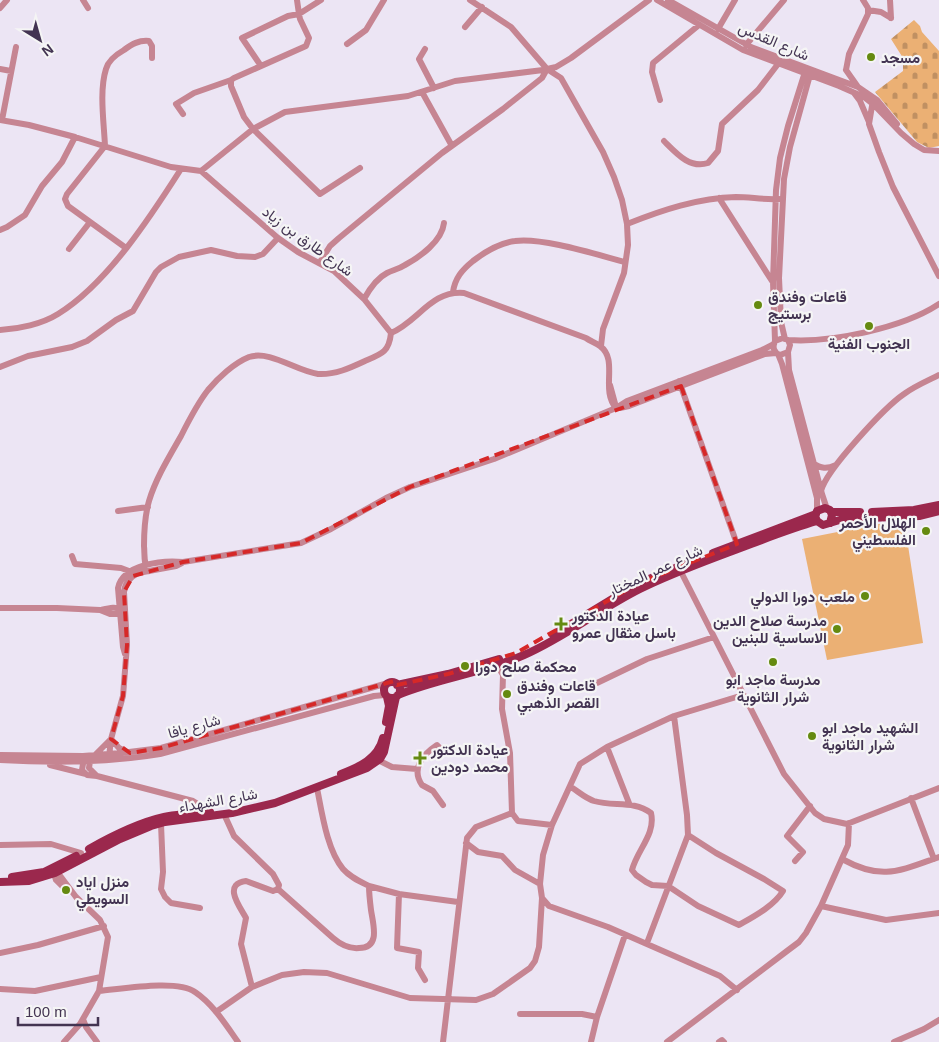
<svg xmlns="http://www.w3.org/2000/svg" width="939" height="1042" font-family="Arial,Vazirmatn,sans-serif">
<style>
.cemetery{fill:url(#cemetery-stones)}
.pitch{fill:#ebb074}
.lines{fill:none;stroke-linecap:round;stroke-linejoin:round}
.minor{stroke:#c68592;stroke-width:6}
.major{stroke:#9b284d;stroke-width:8}
.marked{fill:none;stroke:#d62828;stroke-width:4;stroke-dasharray:10 6;stroke-linejoin:round}
.poi-dot{fill:#658a10;stroke:#f5f5f5;stroke-width:2}
.labels{text-anchor:middle;dominant-baseline:central;stroke-width:4.5;stroke-linejoin:round;paint-order:stroke}
.street-label{font-size:15px;fill:#433452;stroke:#f5f5f5}
.poi-label{font-size:15px;font-weight:bold;fill:#433452;stroke:#f5f5f5;text-anchor:start}
</style>
<defs>
<pattern id="cemetery-stones" width="16" height="16" patternUnits="userSpaceOnUse" patternTransform="scale(1.25)"><rect width="16" height="16" fill="#ebb074"/><path d="M2 7V4a2 2 0 0 1 4 0v3zM10 15v-3a2 2 0 0 1 4 0v3z" fill="#c09062"/></pattern>
</defs>
<rect width="100%" height="100%" fill="#ece5f4"/>
<path class="cemetery" d="M914 20 920 26 922 32 939 51V146L929 148 917 142 875 92 903 71V58L891 39Z"/>
<path class="pitch" d="M878 524C891 523 900 528 907 539L923 643 827 660 802 539Z"/>
<g class="lines">
<path class="minor" d="M83 0 88 8
M321 0 299 14 300 19 309 38 306 46 234 78 231 80V86L244 117 253 129 320 194 360 168
M470 0 511 27 547 69 561 78 603 152 614 177 622 200 627 224 628 245 624 273 603 329 601 346
M657 0 743 50 839 86 864 97 874 105 901 133 914 144 924 150 939 151
M668 0 751 47 858 87 877 100 897 124
M890 0 891 18
M0 8 7 0
M868 10 881 12 891 18
M465 27 482 7
M718 29 735 0
M347 44 366 30 384 0
M746 45 784 0
M425 49 419 59 434 88
M261 66 242 38 288 16 299 14 297 0
M0 69 11 71
M846 70 849 54 868 14V8L863 0
M846 70 858 87
M422 92 452 146
M854 93 860 101 869 122
M660 100 652 72 653 63 699 25
M873 100 869 124 879 152 893 187 939 276
M183 114 176 104 194 93 231 80
M0 120 29 125 75 137 171 167 201 171 278 238 298 252 334 271 364 299 391 333C418 322 431 290 464 293L586 338C590 341 596 343 600 346 619 360 600 390 616 408
M2 120 16 47
M664 141C677 154 690 169 708 163L718 151 722 124 758 90 778 64
M201 171 253 129 285 112 408 96 455 81 543 70 556 67 571 58 649 0
M719 198 772 281
M627 224C662 210 698 198 736 197 750 197 765 200 779 199
M0 230 7 227 25 215 42 186 62 162 75 137
M126 248 68 206 65 199 67 194 105 146C104 123 99 91 106 69 108 61 117 54 124 50 132 44 139 40 149 41L152 46V58
M69 249 90 222
M320 262 330 246 339 238 442 153 503 109 542 78 547 69
M453 292C455 278 462 270 473 261 486 251 499 243 515 241 542 237 598 255 625 262
M364 299C369 290 377 278 387 273 393 270 399 269 405 265 420 257 442 241 444 223
M0 330C19 329 42 324 58 314 107 284 151 216 181 169
M785 339 781 322 779 278 784 179 790 147 810 75 809 73
M788 340C831 343 903 328 939 304
M775 341 773 282 776 190 780 158 788 126 805 72
M788 352 780 355C774 353 772 347 775 341L783 338 788 340 790 345 788 352 789 370 822 494 827 509
M778 354 782 364 817 498V511
M0 367 28 356 72 347 87 341 116 320 133 311 156 272 161 267 179 257 211 250 237 256 255 257 263 254 278 238
M679 381 738 547
M610 385 616 407
M620 408 629 406 765 354 776 353
M813 463C821 469 827 469 836 465
M821 491C826 470 885 407 904 394 915 386 927 381 939 375
M118 511 148 507
M72 556 75 564 121 568 129 571
M679 568 784 774 815 813 824 819 847 824 939 788
M149 571C143 564 145 555 144 546 144 531 145 515 149 501 156 478 169 457 181 436 189 420 197 404 208 390 218 378 234 363 249 357 270 350 296 371 318 374 335 375 350 368 365 361 382 354 389 352 391 333
M0 608H57L100 610 110 614H120L123 613
M101 610C109 608 116 606 123 610
M125 654 123 647 118 588C123 564 163 560 183 562L301 543 331 529 386 498 410 487 494 459 616 408 627 401 762 350 774 344
M497 665 503 675 502 709 510 753 512 813 518 821 552 825
M597 683 647 659 714 637
M674 716 607 747 580 764 552 825 543 855 540 884 542 898 549 906 608 927 720 976 737 990
M607 747 629 803
M441 749 437 745C422 755 411 769 422 785L433 791 443 805
M0 755 83 756 121 753 161 748 388 683
M95 755 111 739 119 748 127 752
M109 757 111 739 123 696 127 645 124 592C125 583 130 577 138 573L176 566 182 563
M84 758 82 770 87 775 97 776 193 801 211 812
M88 759 90 761 89 768 97 776
M0 760C54 763 107 763 160 754L374 696 385 695
M378 760 392 767 417 769
M50 765 86 774
M571 787C579 792 585 798 594 801 614 807 633 800 651 813 656 834 637 850 632 870L636 875 646 882 652 885 668 886 698 906 739 925C753 917 774 906 783 891L764 879 716 853 688 835
M911 798 934 859
M224 814 234 836 273 874 279 885 278 889 273 891 246 881C222 884 240 907 246 918L241 944 252 987
M161 824 163 872 161 889 165 897 171 903 200 908
M466 843 478 852 502 856 515 870 540 884
M0 845 51 844 81 853
M842 859C882 881 899 871 939 857
M795 861 803 852 787 836 810 806
M55 869 76 897 100 920 108 937 99 991 80 1024 64 1042
M53 871 56 880 67 891
M369 886 399 894 397 948 419 952 418 968 425 980
M278 889 333 938C340 944 349 949 359 948 381 948 373 924 371 910 370 902 369 894 369 886 359 881 350 877 343 869 327 850 322 813 317 788
M399 894 458 902
M821 906 886 920 939 913
M647 943 688 835 687 815 674 716 743 695
M0 953 38 945 104 926
M0 989 35 991 101 977
M99 991C122 989 177 979 195 992 213 1004 226 1025 238 1042
M216 1012 252 987 282 975 304 972 327 973 410 998 476 1000 493 994 530 968 535 961 539 947 542 898
M520 1014H582L597 1017
M83 1019 86 1027 97 1042
M443 1042 467 838 476 827 512 813
M591 1042 597 1017 625 935
M667 1042 787 951 799 942 806 933 821 906 848 845 849 823
M719 1042 722 1040 724 1042
M894 1042 924 1029 939 1020"/>
<path class="major" d="M831 512H860
M872 512 914 510 939 505
M830 523 832 515 830 510 825 508 817 511 815 516 817 521 823 525 843 519 920 516 939 511
M713 553 816 514
M553 635 637 584 697 559
M384 690a8 8 0 1 1 16 0a8 8 0 1 1-16 0Z
M397 685 448 674 499 659
M398 695C439 678 484 673 524 655 565 637 600 609 640 589 668 575 698 564 727 553 757 542 786 530 817 521
M386 722 389 706 387 697
M341 774C359 767 378 759 383 738
M89 849C112 836 137 823 164 817 179 814 195 813 210 812
M12 877 44 872 76 856
M0 882 29 881 55 873 120 839 151 826 165 822 232 813 275 803 367 768 380 759 384 752 396 697"/>
</g>
<path class="marked" d="M681 386 737 544 637 584 516 653 448 674 397 685 394 681 161 748 130 753 111 739 123 696 127 645 124 592 133 576 183 562 301 543 410 487Z"/>
<g class="poi-dot">
<circle cx="871" cy="57" r="5"/>
<circle cx="758" cy="305" r="5"/>
<circle cx="869" cy="326" r="5"/>
<circle cx="926" cy="531" r="5"/>
<circle cx="865" cy="596" r="5"/>
<path d="M558.5 616.5h5v5h5v5h-5v5h-5v-5h-5v-5h5z"/>
<circle cx="837" cy="629" r="5"/>
<circle cx="773" cy="662" r="5"/>
<circle cx="465" cy="666" r="5"/>
<circle cx="507" cy="694" r="5"/>
<circle cx="812" cy="736" r="5"/>
<path d="M417.5 750.5h5v5h5v5h-5v5h-5v-5h-5v-5h5z"/>
<circle cx="66" cy="890" r="5"/>
</g>
<g class="labels">
<g class="street-label">
<text transform="translate(774 41) rotate(23)">شارع القدس</text>
<text transform="translate(308 241) rotate(36)">شارع طارق بن زياد</text>
<text transform="translate(655 570) rotate(-25)">شارع عمر المختار</text>
<text transform="translate(194 726) rotate(-16)">شارع يافا</text>
<text transform="translate(218 800) rotate(-10)">شارع الشهداء</text>
</g>
<g class="poi-label">
<text x="881" y="57">مسجد</text>
<text x="768" y="296">قاعات وفندق<tspan x="768" dy="17">برستيج</tspan></text>
<text x="869" y="343" text-anchor="middle">الجنوب الفنية</text>
<text x="916" y="522" text-anchor="end">الهلال الأحمر<tspan x="916" dy="17">الفلسطيني</tspan></text>
<text x="855" y="596" text-anchor="end">ملعب دورا الدولي</text>
<text x="572" y="615">عيادة الدكتور<tspan x="572" dy="17">باسل مثقال عمرو</tspan></text>
<text x="827" y="620" text-anchor="end">مدرسة صلاح الدين<tspan x="827" dy="17">الاساسية للبنين</tspan></text>
<text x="475" y="666">محكمة صلح دورا</text>
<text x="773" y="679" text-anchor="middle">مدرسة ماجد ابو<tspan x="773" dy="17">شرار الثانوية</tspan></text>
<text x="517" y="685">قاعات وفندق<tspan x="517" dy="17">القصر الذهبي</tspan></text>
<text x="822" y="727">الشهيد ماجد ابو<tspan x="822" dy="17">شرار الثانوية</tspan></text>
<text x="431" y="749">عيادة الدكتور<tspan x="431" dy="17">محمد دودين</tspan></text>
<text x="76" y="881">منزل اياد<tspan x="76" dy="17">السويطي</tspan></text>
</g>
</g>
<g transform="translate(40 40) rotate(143)" stroke="#f5f5f5" stroke-width="4" paint-order="stroke">
<path d="M0-4L9 19L0 12L-9 19Z" fill="#433452"/>
<text y="-8" font-size="14" font-weight="bold" text-anchor="middle" fill="#433452">N</text>
</g>
<path d="M18 1017v8h80v-8" fill="none" stroke="#433452" stroke-width="2.5"/>
<text x="25" y="1017" font-size="15" fill="#433452" stroke="#f5f5f5" stroke-width="4" paint-order="stroke">100 m</text>
</svg>
